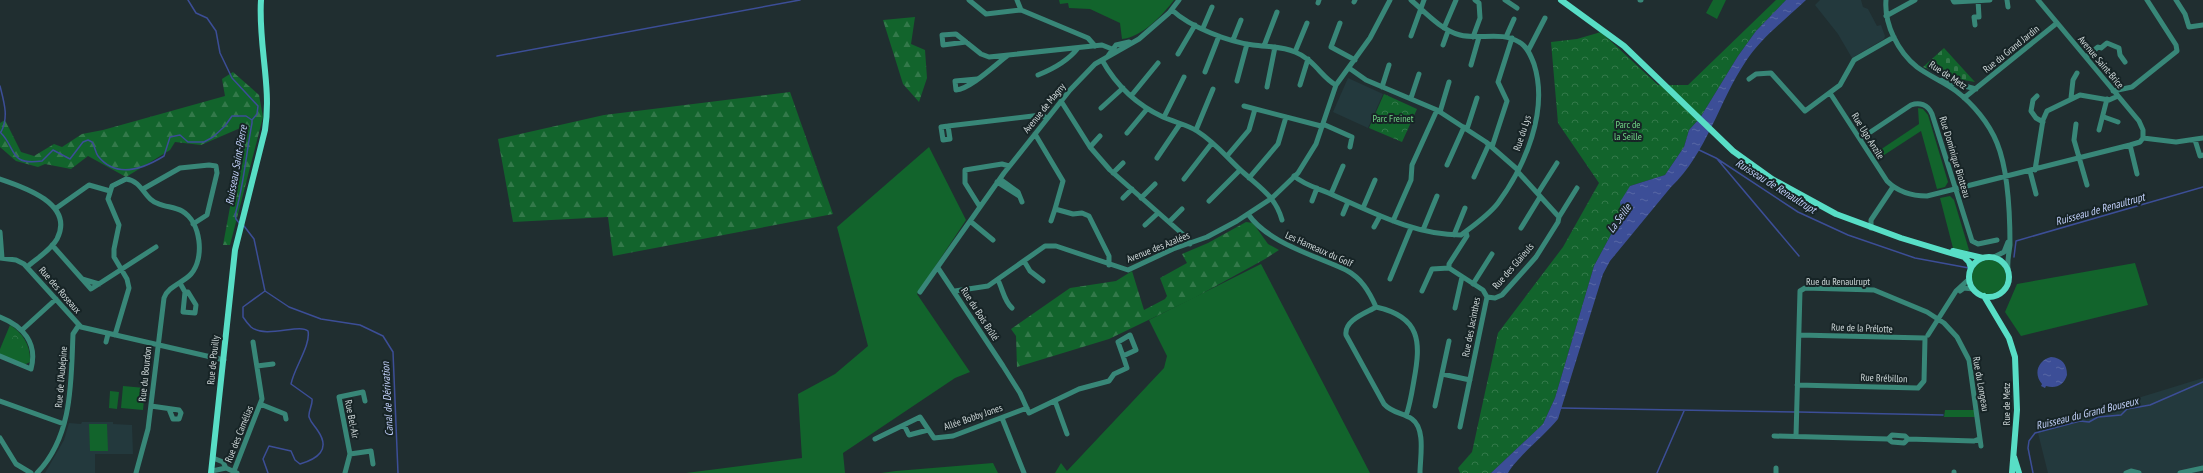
<svg xmlns="http://www.w3.org/2000/svg" width="2203" height="473" font-family="'PT Sans Narrow',sans-serif">
<style>
.built{fill:#23393d}
.grass{fill:#12642c}
.forest{fill:url(#forest-firs)}
.cemetery{fill:url(#cemetery-stones)}
.park{fill:url(#park-crowns)}
.water{fill:url(#water-ripples)}
.lines{fill:none;stroke-linecap:round;stroke-linejoin:round}
.stream{stroke:#3c4e97;stroke-width:1.5}
.minor{stroke:#388778;stroke-width:5}
.major{stroke:#58dec6;stroke-width:6}
.labels{text-anchor:middle;dominant-baseline:central;stroke-width:4;stroke-linejoin:round;paint-order:stroke}
.street-label{font-size:10px;fill:#ced7d8;stroke:#172426}
.park-label{font-size:10px;fill:#72d887;stroke:#172426}
.water-label{font-size:11px;font-style:italic;fill:#c2d0fa;stroke:#172426}
</style>
<defs>
<pattern id="forest-firs" width="22" height="20" patternUnits="userSpaceOnUse"><rect width="22" height="20" fill="#12642c"/><path d="M5 1l3.5 6h-7zM16 11l3.5 6h-7z" fill="#33794a"/></pattern>
<pattern id="cemetery-stones" width="16" height="16" patternUnits="userSpaceOnUse"><rect width="16" height="16" fill="#12642c"/><path d="M2 7V4a2 2 0 0 1 4 0v3zM10 15v-3a2 2 0 0 1 4 0v3z" fill="#33794a"/></pattern>
<pattern id="park-crowns" width="20" height="18" patternUnits="userSpaceOnUse"><rect width="20" height="18" fill="#12642c"/><path d="M2 6a3 3 0 1 1 6 0M12 15a3 3 0 1 1 6 0" fill="none" stroke="#33794a"/></pattern>
<pattern id="water-ripples" width="26" height="14" patternUnits="userSpaceOnUse"><rect width="26" height="14" fill="#3c4e97"/><path d="M2 4q2-2 4 0t4 0M15 11q2-2 4 0t4 0" fill="none" stroke="#5767a5"/></pattern>
</defs>
<rect width="100%" height="100%" fill="#202e30"/>
<path class="built" d="M1820 0H1861L1863 7 1868 9 1877 26 1881 25 1885 36 1884 39 1852 58 1838 34 1815 5Z
M1348 78 1383 94 1368 128 1333 112Z
M2203 378V473H2048L2037 429Z
M82 422H113V424L132 425 133 454H95V473H45L64 440 69 423 81 424Z"/>
<path class="grass" d="M1059 0H1174C1162 16 1142 37 1122 39L1120 23 1090 9 1069 8 1068 3 1060 4Z
M1713 0H1726L1717 19 1706 13Z
M1918 108 1923 109 1928 115 1948 182 1945 187 1937 189 1921 131 1878 159 1874 154 1919 124Z
M929 147 966 220 917 294 970 372 955 378 843 453 845 473H686L802 458 798 394 835 374 868 346 837 227Z
M1950 196 1954 200 1969 250 1967 251 1953 248 1940 198Z
M1972 277a17 17 0 1 1 34 0a17 17 0 1 1-34 0Z
M2135 263 2148 305 2021 336 2005 312 2017 284Z
M1261 264 1370 473H1055L1061 463 1067 471 1164 368 1167 356 1149 320Z
M10 325C23 333 31 346 30 362L24 365 0 355V349Z
M123 386 145 388 143 410 121 408Z
M110 391 119 392 117 409 109 408Z
M1945 410H1975L1976 417H1944Z
M89 424H107L108 451H90Z
M993 463 998 473H881L896 471Z"/>
<path class="forest" d="M915 17 911 44 925 50 927 78 919 102 903 84 883 20Z
M233 72 259 95 263 117 230 245H223L245 126 201 145 175 142 170 150 126 177 88 156 71 169 45 164 38 167 16 161 0 147V123L5 120 21 152 34 156 54 144 62 147 82 134 103 130 225 96 222 79Z
M790 92 833 214 613 256 608 217 513 222 498 139 604 115Z
M1246 222 1253 223 1268 244 1279 250 1265 259 1194 298 1109 339 1017 367 1016 336 1011 329 1070 288 1116 281 1132 271 1144 310 1165 299 1167 296 1160 278 1187 263 1182 254 1208 243Z"/>
<path class="cemetery" d="M1944 48 1974 81 1975 82 1952 78 1923 67Z"/>
<path class="park" d="M1776 0H1786L1756 31 1738 56 1700 118 1689 130 1684 147 1665 175 1630 186 1622 214 1594 266 1555 398 1543 424 1491 473H1460L1458 468 1472 452 1498 333 1563 247 1599 183 1558 123 1551 42 1577 39 1601 32 1658 85H1688Z
M1384 94 1417 109 1402 142 1369 128Z
M15 334 22 343 24 356 10 348 9 343Z"/>
<path class="water" d="M1786 0H1806C1786 19 1761 38 1746 61 1719 101 1707 153 1671 187L1610 261 1603 274 1558 419C1544 436 1517 457 1508 473H1491L1543 424 1555 398 1594 266 1622 214 1620 202 1630 186 1665 175 1684 147 1689 130 1700 118 1738 56 1756 31Z
M2051 357C2062 358 2067 364 2067 375 2064 385 2056 389 2046 386L2045 388 2041 386 2042 384C2033 374 2038 360 2051 357Z"/>
<g class="lines">
<path class="stream" d="M188 0 196 13 207 18 216 31 220 53 232 78 258 106 257 114 252 120
M497 56 800 0
M0 86C4 102 9 117 1 132
M0 132C17 148 8 166 42 161L53 150 70 159 83 142 88 140 92 142C95 146 95 152 98 156 116 179 143 169 164 156L170 137 180 135 188 142H204L213 137 225 126 232 116H246L252 120V123C246 154 244 185 235 215L236 219 240 224
M1697 149 1716 158 1798 212 1848 235 1915 258 1969 268
M1718 160 1799 256
M244 226 254 239 265 291 243 307V317C245 320 248 324 251 327 266 339 300 323 308 331 311 345 294 368 291 384L312 399C313 405 308 411 309 417 311 423 315 426 318 431 331 450 317 459 300 464L295 460 291 451 269 446 263 459 268 473
M2014 257 2016 241 2203 187
M265 291 289 307 321 319 360 325 383 336 393 352 398 473
M1561 408 1795 412
M1799 412 1943 415
M1657 473 1684 411
M2033 473 2028 448 2029 441 2035 433 2080 421 2089 422 2098 417 2121 415 2127 409 2150 405 2203 382"/>
<path class="minor" d="M969 0 986 14 1021 10
M1017 0 1021 10 1088 38 1095 46
M1505 0 1517 8
M1640 0H1641
M1886 0C1884 24 1898 52 1917 67 1929 76 1944 82 1956 91 1973 104 1989 123 1997 143 2008 170 2010 216 2010 245 2009 253 2007 261 2008 269
M1953 0 1954 2 1990 0
M2007 0 2008 7
M2038 0 2139 121 2143 130V138
M2176 0 2185 14 2189 27 2203 25
M1354 2 1355 0
M1318 3 1319 0
M1172 10C1190 27 1229 42 1253 45 1267 47 1282 46 1295 52 1314 59 1323 79 1336 85
M1886 16 1915 0
M1340 23 1331 47 1355 60
M1975 25 1974 17H1979L1978 0
M1203 28 1212 7
M1444 28 1456 0
M1411 36 1424 0
M1473 37 1480 18 1479 3 1475 0
M1506 37 1514 19
M1233 40 1241 20
M966 42 943 45 942 35 956 34 981 54 989 57 1102 45 1117 51
M1443 45 1448 31
M1264 46 1277 12
M1528 51 1545 18
M1295 52 1307 23
M1178 54 1195 25
M1108 56 1116 45 1129 42
M2086 57 2098 47 2101 48 2107 43 2119 48 2120 55 2125 62
M1102 60C1116 85 1137 105 1163 117 1174 122 1188 125 1197 131 1216 143 1229 160 1245 174 1262 189 1276 198 1282 220
M1471 65 1479 37
M1349 68 1366 80 1437 110 1486 142 1518 170
M1205 72 1219 36
M1038 75C1053 69 1068 61 1078 48
M977 79 955 81 956 90C970 89 995 65 1007 56
M1749 79 1756 74 1771 73 1805 111 1840 85 1854 60 1894 37
M1942 80 1976 89
M1237 81 1247 44
M1300 85 1308 59
M1267 87 1275 47
M1382 87 1389 65
M2113 91 2132 87 2177 51 2176 45 2147 0
M1830 93 1887 181C1898 192 1911 196 1927 196L2130 145 2140 142 2143 138
M1131 96 1158 63
M2037 96 2033 100 2031 111 2036 118 2043 122
M1411 98 1419 74
M1964 98 2057 23
M2071 98 2073 80 2077 73
M1061 101 1090 147 1110 170 1187 238 1190 244
M1244 106 1321 126 1325 125 1352 137 1350 147
M1101 108 1123 88
M1440 112 1449 82
M1164 117 1184 77
M2104 117 2118 122
M2076 124 2074 140 2087 185
M948 126 950 139 943 140 941 127 948 126 1041 115 1047 118
M1467 129 1477 98
M1196 130 1213 89
M2099 130 2107 99
M1127 133 1147 109
M1035 134 1063 181 1055 209 1073 214 1082 213 1089 216 1109 256V265
M2143 138 2176 142 2203 138
M1860 139 1911 105C1919 102 1928 104 1932 114L1972 241 1978 244 1997 240
M2195 140 2200 156 2203 155
M2130 145 2137 174
M1090 147 1100 136
M1492 147 1507 101 1498 82 1512 38
M1227 156 1249 130 1255 109
M1157 158 1180 124
M1447 165 1464 127
M2035 170 2043 120 2047 111 2080 95 2109 100 2118 96
M2030 171 2036 194
M1113 173 1123 163
M1294 176C1304 185 1320 189 1333 195 1374 213 1415 235 1461 235 1473 226 1489 215 1498 203 1525 166 1549 111 1534 64 1531 56 1527 46 1519 42 1502 31 1479 40 1460 35 1441 30 1425 12 1411 0
M1474 177 1489 144
M1249 178 1278 144 1286 117
M0 179C24 187 75 204 57 239 51 250 36 259 27 267
M1000 179 1018 192 1022 202
M1184 179 1212 143
M997 182 1019 196
M143 189 180 168 209 165 216 166 217 173 207 215 193 224
M1538 193 1557 163
M1331 194 1343 166
M1123 198 1132 189
M1141 198 1155 184
M1209 201 1240 170
M1312 201 1317 188
M980 207 965 183V170L1002 164 1009 166
M1363 208 1375 180
M55 209 89 185 110 191
M1248 214C1268 243 1314 255 1346 270 1361 278 1369 291 1376 307 1366 313 1344 320 1346 335L1384 404C1392 413 1403 413 1412 419 1426 429 1420 458 1420 473
M1343 214 1348 202
M1559 217 1577 188
M970 221 993 240
M1051 221 1055 209
M1393 221 1411 180 1412 165 1437 110
M1169 222 1182 209
M1145 225 1158 213
M1374 227 1380 216
M1521 228 1540 197
M1871 228V220L1893 187
M1423 230 1437 196
M0 232 2 258
M1454 235 1465 208
M52 245 91 289 156 247
M1994 257 2004 252 2008 242
M0 258 16 260 24 264 81 327 224 360
M1024 261 1030 271 1043 281
M938 268 1003 366 1020 393 1029 413 1079 389 1109 381 1114 374 1127 368 1123 356
M82 279 99 284
M1390 279 1411 228
M998 280C1003 290 1004 301 1012 308
M180 283 185 292 183 312 195 313 196 305 188 292H185
M1473 284 1492 254
M955 291 988 286 1045 246H1056L1128 270 1173 249 1207 237 1237 221 1272 198 1298 173 1316 144 1336 85 1370 38 1390 0
M1422 291 1432 269 1449 268
M1960 291 1964 288 1973 289
M920 292 1004 173 1070 90 1095 64 1139 39 1169 13 1179 0
M1487 297 1495 298 1502 295 1536 257 1558 222 1559 217 1518 172
M1376 307C1421 317 1421 342 1414 380 1412 392 1410 405 1406 416
M1455 308 1462 277
M0 317C23 326 38 343 31 369L0 356
M22 330 56 299
M115 335 129 288 127 279 114 257V249L119 225 108 199 112 186 126 179C143 181 144 200 159 204 166 207 175 207 182 211 201 222 205 258 191 274 183 283 168 286 164 298L148 429 136 473
M1130 335 1136 350 1123 356 1118 342Z
M1799 335 1925 338
M1928 335 1956 291 1969 279
M106 342 108 334
M257 366 273 364
M1442 374 1470 380
M1797 385 1918 388 1924 381 1925 338
M0 401 64 424
M1055 401 1067 434
M260 404 285 414 286 419
M151 406 179 410 181 413 179 419H173L169 409
M1435 406 1449 341
M1002 418 1024 473
M904 425 909 435 928 430
M1460 427 1487 297 1483 290 1449 268V264L1467 236 1466 232
M1774 436 1888 439 1892 442 1904 443 1908 439 1974 441 1979 439
M1796 436 1800 291 1805 288 1874 290 1927 312 1944 323 1957 337 1969 360 1981 446
M0 438 16 464 31 473
M875 439 920 417 934 438 953 436 1027 408
M1888 439 1892 435 1905 436 1908 439
M350 454 371 451 373 464
M213 458 223 462 226 468 237 473
M212 471 226 468
M234 471 262 399 253 342
M37 473C73 436 71 381 73 334L79 325
M345 473 350 454 339 397 363 392 365 401
M1776 473V468
M1954 473V472
M2126 473 2131 471 2139 473
M2180 473 2203 468"/>
<path class="major" d="M1561 0 1624 46 1733 151 1772 179 1836 214 1901 238 1964 257 1969 262 1971 268
M1953 251 1983 258
M1969 277a20 20 0 1 1 40 0a20 20 0 1 1-40 0Z
M1984 296 2009 338 2015 357 2017 410 2012 473
M2014 457 2019 473
M211 473 235 250 265 130C272 87 258 44 261 0"/>
</g>
<g class="labels">
<g class="street-label">
<text transform="translate(2011 49) rotate(-39)">Rue du Grand Jardin</text>
<text transform="translate(2101 62) rotate(50)">Avenue Saint-Brice</text>
<text transform="translate(1948 75) rotate(33)">Rue de Metz</text>
<text transform="translate(1044 108) rotate(-51)">Avenue de Magny</text>
<text transform="translate(1522 133) rotate(-72)">Rue du Lys</text>
<text transform="translate(1868 136) rotate(58)">Rue Ugo Anzile</text>
<text transform="translate(1955 157) rotate(73)">Rue Dominique Biotteau</text>
<text transform="translate(1158 247) rotate(-22)">Avenue des Azalées</text>
<text transform="translate(1319 249) rotate(24)">Les Hameaux du Golf</text>
<text transform="translate(1513 266) rotate(-49)">Rue des Glaïeuls</text>
<text x="1838" y="281">Rue du Renaulrupt</text>
<text transform="translate(60 290) rotate(49)">Rue des Roseaux</text>
<text transform="translate(980 314) rotate(57)">Rue du Bois Brûlé</text>
<text transform="translate(1471 327) rotate(-79)">Rue des Jacinthes</text>
<text transform="translate(1862 328) rotate(2)">Rue de la Prélotte</text>
<text transform="translate(213 360) rotate(-84)">Rue de Pouilly</text>
<text transform="translate(145 374) rotate(-84)">Rue du Bourdon</text>
<text transform="translate(61 377) rotate(-85)">Rue de l'Aubépine</text>
<text transform="translate(1884 378) rotate(2)">Rue Brébillon</text>
<text transform="translate(1981 384) rotate(80)">Rue du Longeau</text>
<text transform="translate(2006 404) rotate(-90)">Rue de Metz</text>
<text transform="translate(973 417) rotate(-19)">Allée Bobby Jones</text>
<text transform="translate(352 419) rotate(79)">Rue Bel-Air</text>
<text transform="translate(239 434) rotate(-68)">Rue des Camélias</text>
</g>
<g class="park-label">
<text x="1393" y="118">Parc Freinet</text>
<text x="1628" y="124">Parc de<tspan x="1628" dy="12">la Seille</tspan></text>
</g>
<g class="water-label">
<text transform="translate(236 165) rotate(-80)">Ruisseau Saint-Pierre</text>
<text transform="translate(1776 186) rotate(32)">Ruisseau de Renaultrupt</text>
<text transform="translate(2100 209) rotate(-16)">Ruisseau de Renaultrupt</text>
<text transform="translate(1619 218) rotate(-54)">La Seille</text>
<text transform="translate(387 399) rotate(-93)">Canal de Dérivation</text>
<text transform="translate(2087 413) rotate(-14)">Ruisseau du Grand Bouseux</text>
</g>
</g>
</svg>
